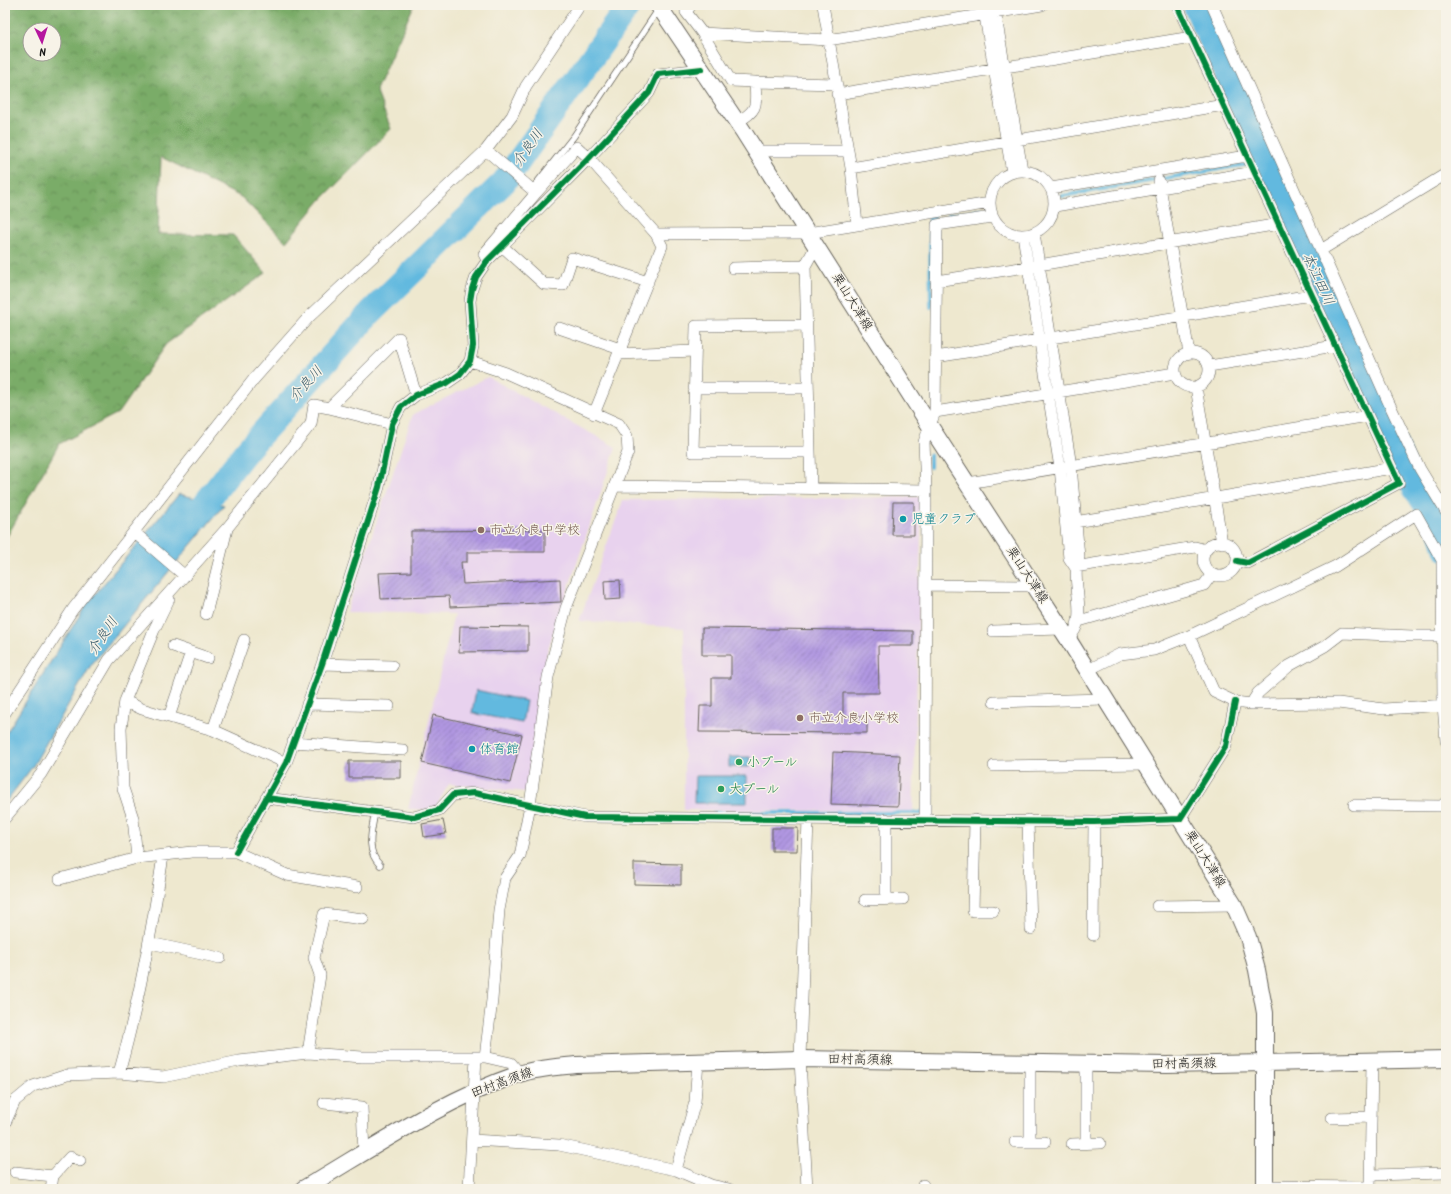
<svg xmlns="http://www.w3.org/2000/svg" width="1451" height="1194" font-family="Kalam,'Klee One',sans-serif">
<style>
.built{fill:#e8d2ee}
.forest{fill:url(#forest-crowns);stroke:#4b6442;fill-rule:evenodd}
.water{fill:#62b9df;stroke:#3f6a7e}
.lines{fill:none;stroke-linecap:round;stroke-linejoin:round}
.stream{stroke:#62b9df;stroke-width:4}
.river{stroke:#62b9df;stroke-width:25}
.building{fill:url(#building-hatch)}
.service-casing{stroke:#66635b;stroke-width:7}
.minor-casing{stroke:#66635b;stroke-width:12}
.secondary-casing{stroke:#66635b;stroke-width:18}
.service{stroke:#fff;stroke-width:5.5}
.minor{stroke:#fff;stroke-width:11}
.secondary{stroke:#fff;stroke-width:16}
.cycleway-casing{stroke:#f7f3e8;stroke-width:8}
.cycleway{stroke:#00873e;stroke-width:6}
.culture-dot{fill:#0f9aa8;stroke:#f7f3e8;stroke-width:1.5}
.education-dot{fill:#8d6e63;stroke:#f7f3e8;stroke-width:1.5}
.leisure-dot{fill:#2e9e5b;stroke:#f7f3e8;stroke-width:1.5}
.labels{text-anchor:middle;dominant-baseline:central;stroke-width:3;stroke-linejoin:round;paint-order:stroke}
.street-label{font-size:13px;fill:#1c1c1c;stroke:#f7f3e8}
.culture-label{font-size:13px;fill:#0d838f;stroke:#f7f3e8;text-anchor:start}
.education-label{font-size:13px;fill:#785e54;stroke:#f7f3e8;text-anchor:start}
.leisure-label{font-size:13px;fill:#27864d;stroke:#f7f3e8;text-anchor:start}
.water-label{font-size:14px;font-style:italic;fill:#385b6a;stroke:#f7f3e8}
</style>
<defs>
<pattern id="forest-crowns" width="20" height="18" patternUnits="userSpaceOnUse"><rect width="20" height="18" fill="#7aac68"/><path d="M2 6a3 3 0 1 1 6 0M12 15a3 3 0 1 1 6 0" fill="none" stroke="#638b55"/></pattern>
<pattern id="building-hatch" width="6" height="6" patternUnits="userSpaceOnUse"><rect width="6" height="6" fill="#b197e2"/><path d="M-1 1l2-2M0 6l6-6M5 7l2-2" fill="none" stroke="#8f7ab6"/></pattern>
</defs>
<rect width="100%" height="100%" fill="#f7f3e8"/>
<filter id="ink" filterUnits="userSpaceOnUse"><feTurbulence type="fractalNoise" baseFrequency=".025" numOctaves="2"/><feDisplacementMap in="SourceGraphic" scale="8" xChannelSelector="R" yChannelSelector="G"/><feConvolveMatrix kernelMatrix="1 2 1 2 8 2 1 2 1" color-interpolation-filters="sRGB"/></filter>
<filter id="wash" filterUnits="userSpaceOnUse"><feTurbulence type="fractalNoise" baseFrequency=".012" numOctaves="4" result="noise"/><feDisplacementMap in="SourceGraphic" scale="16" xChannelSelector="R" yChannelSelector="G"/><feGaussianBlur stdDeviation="0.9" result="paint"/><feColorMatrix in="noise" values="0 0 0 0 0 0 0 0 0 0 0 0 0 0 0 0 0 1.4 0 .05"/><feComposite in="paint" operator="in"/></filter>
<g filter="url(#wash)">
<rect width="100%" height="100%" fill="#eee8cf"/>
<path class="built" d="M488 377 616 447 547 652 526 792 449 784 434 810 408 809 454 614 346 612 413 414Z
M922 497 913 811 684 810V628L579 621 623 500Z"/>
<path class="forest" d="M5 5H414L376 90 391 129 320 201 286 242 241 197 161 157 158 234 233 235 266 273 166 344 118 413 59 444 5 540ZM30 30H54V54H30Z"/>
<path class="water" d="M179 494 224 505 91 665 33 766 5 803V735L86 605Z
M476 690 526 701 522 723 472 713Z
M729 757H750L749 767H729Z
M695 776H747V803H694Z"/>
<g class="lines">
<path class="stream" d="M1062 196 1266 161
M949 215 983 210
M931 307 930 218 934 217
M930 467V455
M714 813H923"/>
<path class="river" d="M1195 5 1259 145 1318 281 1376 400 1412 484 1439 525 1446 549
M186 528 246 451 371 312 504 182 629 5"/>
</g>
<g id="blocks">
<path class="building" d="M893 502H914V535H892Z
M545 530V552H467V562H461L463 584 560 579 561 602 450 607 449 596 381 599 379 573 411 572V531Z
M620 580 621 599 605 600 604 581Z
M460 626 528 627V651L459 652Z
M702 628 913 631V646H878L879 693H843V716H867V733L699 732 700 706H712V678H731V655H702Z
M433 715 522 735 510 783 422 763Z
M833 752 900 755 898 806 831 804Z
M349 761H401V778H349Z
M443 820 446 834 424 837 422 824Z
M772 828H798L797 851H772Z
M634 863 681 864V885L634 884Z"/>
</g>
</g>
<g filter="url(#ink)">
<use href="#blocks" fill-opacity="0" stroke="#66635b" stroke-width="1"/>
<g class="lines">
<g class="service-casing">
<path id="service" d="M532 189 574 136 658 10
M375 812C372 830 365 850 380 865"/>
</g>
<g class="minor-casing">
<path id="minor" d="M691 5 686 12 702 33 731 81 755 82C756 105 759 110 737 122
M823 5 851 168 857 224
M983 5 1012 172
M994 5 1022 170
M1177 5 1399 483 1248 563 1237 561
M1212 5 1388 401 1420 469 1446 512
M702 33 828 40 1042 5
M755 82 836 84
M837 94 1192 37
M486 150 536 193 577 147 589 158 656 234 662 246 594 414
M756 151H847
M851 168 1224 105
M990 203a32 32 0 1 1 64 0a32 32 0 1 1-64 0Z
M1159 181 1189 353
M1051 188 1247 156
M1055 206 1254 172
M1034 233 1071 466 1079 557C1069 583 1091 618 1068 639
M656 234 808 233 990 203
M1023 235 1060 468 1069 558 1075 567
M502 246 544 284 563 285 572 258 648 282
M1321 250 1446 174
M486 258 484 254 536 193
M733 268 805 266
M936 281 1039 265 1279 224
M806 325 696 326 693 452H810
M559 328 620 349
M1175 370a17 17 0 1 1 34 0a17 17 0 1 1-34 0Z
M619 354 695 351
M936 357 1311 295
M470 361 506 373 619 424 627 436 628 452 566 608 548 677 530 805 520 856 505 878 499 910 492 1000 485 1057
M1209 366 1335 346
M1196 387 1222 543
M694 388H808
M329 408 392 424
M935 412 1175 373
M968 483 1368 416
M616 486 926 490
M811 488 805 266 816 246
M1069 523 1392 468
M135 533 185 576
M1203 559a17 17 0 1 1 34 0a17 17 0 1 1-34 0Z
M1075 567 1195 547 1206 550
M926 585 1034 586
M206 614 227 529
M1079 621 1204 585 1212 574
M993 631 1061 629
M1189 636 1214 692 1235 702 1251 704 1338 703 1384 709 1446 705
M173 646 208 658
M322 664 392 666
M1086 671 1120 654 1154 650 1189 636 1336 566 1416 514 1442 560 1443 705 1446 741
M125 701 142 709 213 730 286 763
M994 702 1105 699
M307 704 389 706
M1251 704 1258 693 1289 666 1325 646 1342 633 1413 636H1443
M5 713 73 609 254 379 308 318 486 150 512 116 526 86 580 5
M169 717 191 652
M213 730 244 640
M293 742 403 750
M994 766 1147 764
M266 798 414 817 439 810 453 795 474 793 585 817 1094 822 1180 819 1226 746 1235 702
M1354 805 1442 806 1446 802
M5 818 41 774 109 660 228 527 311 424 314 405 329 408 399 338 416 395
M925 820 926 490 924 442 935 412 937 225 992 217
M975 820 973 911H993
M1028 820 1031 929
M236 852 286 763 322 664 379 487 392 424 401 407 416 395 447 383 460 374 470 361 473 346 470 301 472 289 476 277 487 261 589 158 649 93 658 74 702 69
M137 858 133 818 123 788 121 728 125 701 154 630 169 599
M60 879 137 858 192 852H236L287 875 357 887
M886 899V819
M865 900 903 899
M1157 906 1234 905
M1093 935 1094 822
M150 943 220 958
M308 1053 320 975 314 958 324 914 363 919
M1030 1063V1142
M119 1073C139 1002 152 930 163 856
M324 1103 362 1107 364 1153
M1332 1118 1370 1117
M5 1123 15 1101 33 1086 67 1075 119 1073 163 1077 239 1061 308 1053 362 1057H485L511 1063 520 1074
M472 1140 559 1145 676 1170 711 1185 729 1189
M1015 1142H1045
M1086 1143V1065
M1072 1144 1100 1143
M676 1170 695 1102 698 1062
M15 1172 53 1176
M1371 1175 1446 1173
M923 1185V1189
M1265 1186 1370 1187
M51 1189 53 1176 70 1157 80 1161
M469 1189 476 1057
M807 1189 800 1059 808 819
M1370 1189 1372 1060"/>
</g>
<g class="secondary-casing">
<path id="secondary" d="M658 5 743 131 930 426 1068 639 1234 905 1248 937 1257 970 1265 1013V1189
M303 1189C373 1148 442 1100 519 1074 537 1068 557 1067 576 1065L800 1059 1167 1065 1446 1059"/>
</g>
<use href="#service" class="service"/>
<use href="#minor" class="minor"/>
<use href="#secondary" class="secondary"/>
<g class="cycleway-casing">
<path id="cycleway" d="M1177 5 1399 483 1248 563 1237 561
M266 798 414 817 439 810 453 795 474 793 585 817 1094 822 1180 819 1226 746 1235 702
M236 852 286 763 322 664 379 487 392 424 401 407 416 395 447 383 460 374 470 361 473 346 470 301 472 289 476 277 487 261 589 158 649 93 658 74 702 69"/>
</g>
<use href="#cycleway" class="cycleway"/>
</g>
</g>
<g class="culture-dot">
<circle cx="903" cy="519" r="4"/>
<circle cx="472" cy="749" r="4"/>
</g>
<g class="education-dot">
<circle cx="481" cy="530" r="4"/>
<circle cx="800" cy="718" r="4"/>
</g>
<g class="leisure-dot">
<circle cx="739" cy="762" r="4"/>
<circle cx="721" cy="789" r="4"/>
</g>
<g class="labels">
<g class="street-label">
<text transform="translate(852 302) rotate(58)">栗山大津線</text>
<text transform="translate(1027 575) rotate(57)">栗山大津線</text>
<text transform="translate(1205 859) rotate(58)">栗山大津線</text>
<text transform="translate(860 1060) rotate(1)">田村高須線</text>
<text transform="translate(1184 1064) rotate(-1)">田村高須線</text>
<text transform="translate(502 1083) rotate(-20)">田村高須線</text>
</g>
<g class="culture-label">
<text x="911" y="519">児童クラブ</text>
<text x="480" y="749">体育館</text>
</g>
<g class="education-label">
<text x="489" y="530">市立介良中学校</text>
<text x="808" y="718">市立介良小学校</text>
</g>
<g class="leisure-label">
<text x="747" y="762">小プール</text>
<text x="729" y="789">大プール</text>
</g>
<g class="water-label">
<text transform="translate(528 148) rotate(-55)">介良川</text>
<text transform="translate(1318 279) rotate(65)">本江田川</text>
<text transform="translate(306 384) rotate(-48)">介良川</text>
<text transform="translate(103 636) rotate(-56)">介良川</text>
</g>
</g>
<rect width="1451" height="1194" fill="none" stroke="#f7f3e8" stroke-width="20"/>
<g transform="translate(42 42) rotate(176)"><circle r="19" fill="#f7f3e8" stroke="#9f9d96"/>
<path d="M0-3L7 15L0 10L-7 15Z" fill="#b5179e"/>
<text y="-6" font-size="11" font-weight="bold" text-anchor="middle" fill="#1c1c1c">N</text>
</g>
</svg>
